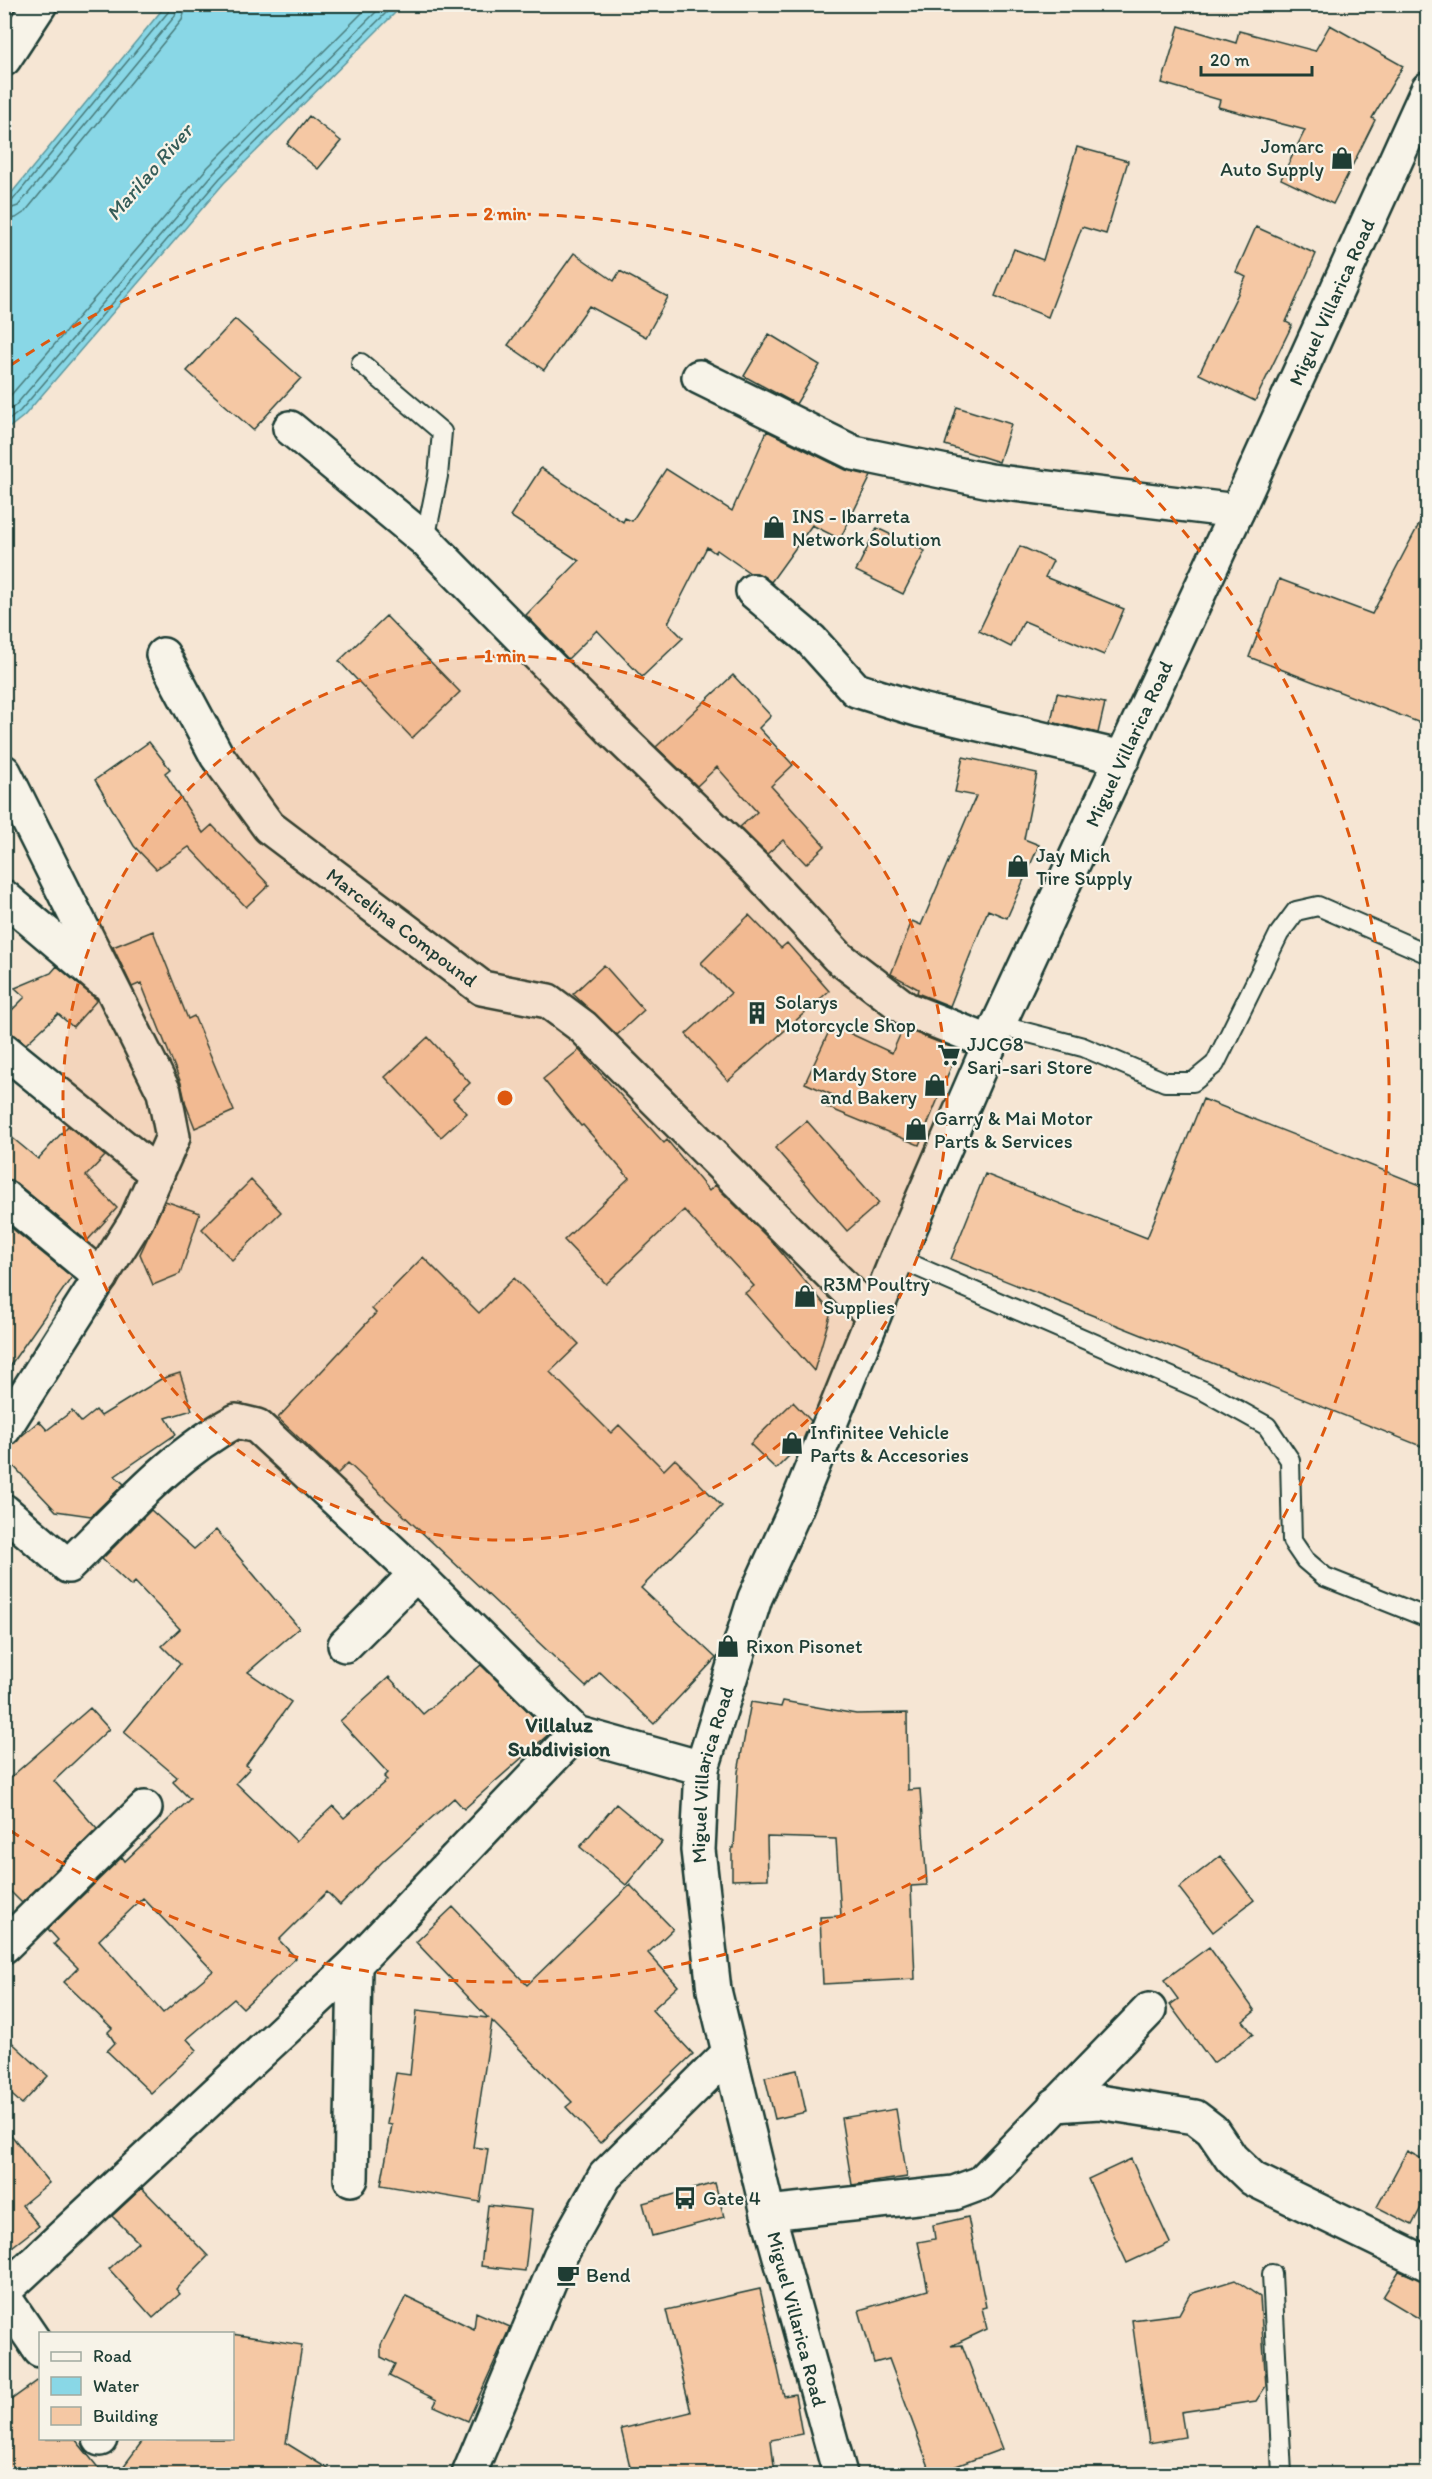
<svg xmlns="http://www.w3.org/2000/svg" width="1432" height="2479" font-family="Itim,sans-serif">
<style>
.water{fill:#89d7e6;stroke:#5f999f;stroke-width:1.5}
.lines{fill:none;stroke-linecap:round;stroke-linejoin:round}
.shore{stroke:#497b7b;stroke-width:1.5}
.building{fill:#f5c8a4;stroke:#1f3d34;stroke-width:1.5;fill-rule:evenodd}
.lane-casing{stroke:#1f3d34;stroke-width:22}
.street-casing{stroke:#1f3d34;stroke-width:38}
.secondary-casing{stroke:#1f3d34;stroke-width:38}
.lane{stroke:#f7f3e8;stroke-width:18}
.street{stroke:#f7f3e8;stroke-width:33}
.secondary{stroke:#f7f3e8;stroke-width:33}
.ring{fill:none;stroke:#de580e;stroke-width:3;stroke-dasharray:10 8}
.labels{text-anchor:middle;dominant-baseline:central;stroke-width:4.5;stroke-linejoin:round;paint-order:stroke}
.poi-label{font-size:20px;fill:#1f3d34;stroke:#f7f3e8;text-anchor:start}
.street-label{font-size:20px;fill:#1f3d34;stroke:#f7f3e8}
.water-label{font-size:21px;font-style:italic;fill:#345c58;stroke:#f7f3e8}
.neighbourhood-label{font-size:21px;font-weight:bold;fill:#1f3d34;stroke:#f7f3e8}
.centre{fill:#de580e;stroke:#f7f3e8;stroke-width:3}
.ring-label{font-size:18px;text-anchor:middle;font-weight:bold;fill:#de580e;stroke:#f7f3e8;stroke-width:4.5;stroke-linejoin:round;paint-order:stroke}
</style>
<rect width="100%" height="100%" fill="#f6e6d4"/>
<filter id="ink" filterUnits="userSpaceOnUse"><feTurbulence type="fractalNoise" baseFrequency=".0167" numOctaves="2"/><feDisplacementMap in="SourceGraphic" scale="12" xChannelSelector="R" yChannelSelector="G"/><feConvolveMatrix kernelMatrix="1 2 1 2 8 2 1 2 1" color-interpolation-filters="sRGB"/></filter>
<g filter="url(#ink)">
<path class="water" d="M166 5H403L224 183 24 416 5 431V201Z"/>
<g class="lines">
<path class="shore" d="M4 204 12 201 169 11 170 4
M4 211 18 206 175 16 178 4
M4 220 16 218 25 212 182 20 187 4
M4 403 208 167 371 4
M4 414 15 406 214 173 384 4
M4 424 20 411 220 178 395 4"/>
</g>
<path class="building" d="M1330 25 1403 66 1372 118 1375 120 1333 204 1281 179 1305 130 1218 107 1220 100 1162 83 1179 26 1236 43 1239 31 1315 51Z
M309 116 341 141 318 169 287 144Z
M1077 147 1128 161 1106 234 1082 227 1048 317 995 296 1014 249 1043 260Z
M1256 227 1316 254 1286 322 1292 325 1255 401 1199 374 1246 277 1236 272Z
M574 253 614 281 620 271 668 297 646 337 589 306 544 370 508 345Z
M235 319 301 378 253 430 187 371Z
M769 334 820 365 796 404 744 376Z
M957 407 1011 424 999 462 945 445Z
M767 431 846 470 871 476 840 539 812 525 771 582 757 573H750L717 550 715 553 707 547 668 623 683 638 642 677 597 630 568 659 526 615 579 561 510 516 541 468 623 522 625 518 632 521 666 469 732 511Z
M1428 507V726L1249 657 1279 579 1372 614Z
M877 528 925 551 903 594 856 571Z
M1020 546 1053 561 1045 577 1124 609 1104 655 1024 621 1011 647 979 631Z
M386 616 460 692 412 738 339 661Z
M733 675 771 716 759 728 793 765 771 786 825 846 806 864 783 840 767 854 740 827 757 812 717 767 697 786 656 747Z
M1057 693 1105 703 1098 733 1051 722Z
M149 742 170 769 165 773 203 833 212 825 269 885 246 907 189 847 156 869 134 846 95 780Z
M963 757 1037 773 1024 839 1039 845 1007 918 988 910 950 1006 917 993 918 989 891 974 912 921 921 925 976 796 955 792Z
M749 915 781 948 787 943 829 991 728 1081 686 1034 731 993 701 963Z
M153 931 188 1019 194 1016 234 1111 195 1128 186 1105 181 1083 141 983 132 987 113 947Z
M604 965 644 1010 617 1035 573 994Z
M57 966 97 1000 73 1027 58 1014 26 1044 15 1035 4 1032V1018L25 997 15 988 51 973Z
M832 1025 892 1053 903 1028 958 1050 919 1145 824 1106 835 1096 805 1083Z
M428 1037 470 1083 453 1099 467 1113 441 1137 385 1077Z
M579 1050 664 1143 667 1140 709 1191 715 1185 774 1244 831 1312 814 1371 745 1293 754 1286 684 1210 606 1284 564 1240 629 1178 583 1125 581 1126 543 1079Z
M1203 1099 1428 1188V1449L951 1259 985 1174 1147 1238Z
M807 1121 879 1203 847 1231 775 1148Z
M68 1126 105 1156 86 1176 117 1208 87 1241 16 1183 4 1179V1131L38 1159Z
M251 1180 281 1212 232 1260 202 1229Z
M165 1201 200 1213 180 1274 153 1285 140 1254Z
M4 1222 72 1277 4 1374Z
M423 1257 479 1313 514 1278 579 1344 550 1372 611 1433 619 1425 664 1470 675 1459 722 1506 641 1588 716 1658 654 1724 600 1672 586 1687 348 1463 337 1474 278 1418 376 1313 372 1309Z
M180 1373 192 1410 166 1418 176 1434 115 1476 124 1484 91 1516 56 1511 4 1456V1451L39 1421 47 1430 72 1411 81 1422 96 1410 101 1416 161 1379Z
M793 1402 811 1421 801 1444 776 1469 750 1444Z
M151 1510 194 1549 216 1530 299 1628 248 1672 291 1702 246 1765 250 1768 236 1783 296 1841 333 1806 344 1818 387 1780 384 1777 388 1773 340 1721 389 1677 423 1714 481 1665 550 1733 464 1809 454 1798 384 1860 340 1905 327 1892 279 1940 296 1958 243 2008 234 1999 187 2039 197 2050 151 2093 107 2051 115 2043 108 2032 112 2028 64 1982 78 1968 54 1944 58 1940 48 1929 122 1857 125 1861 190 1799 173 1782 177 1777 124 1732 180 1664 162 1646 180 1629 135 1582 131 1586 102 1559ZM143 1898 213 1971 163 2013 99 1940Z
M783 1701 856 1714 907 1713 908 1790 920 1789 927 1885 911 1886 915 1979 823 1984 820 1917 841 1916 836 1839 767 1837 768 1879 732 1880V1848H734L738 1772 751 1702 781 1707Z
M90 1708 109 1729 54 1781 97 1829 22 1903 4 1885V1783Z
M616 1804 662 1842 626 1885 580 1847Z
M1220 1856 1254 1900 1213 1932 1179 1888Z
M630 1885 673 1929 648 1953 678 1986 652 2010 693 2054 600 2143 566 2107 572 2102 492 2021 473 2147 488 2149 480 2202 381 2185 392 2125 387 2124 396 2073 410 2075 417 2010 488 2018 416 1942 453 1907 527 1985Z
M1209 1947 1255 2011 1243 2021 1253 2034 1213 2063 1170 2005 1178 1999 1164 1980Z
M4 2035 48 2076 22 2104 4 2088Z
M797 2070 806 2112 775 2119 765 2077Z
M896 2109 907 2177 852 2185 841 2118Z
M4 2126 49 2183 22 2205 39 2226 4 2253Z
M1407 2151 1428 2162V2194L1412 2225 1377 2207Z
M1131 2159 1170 2243 1127 2263 1088 2179Z
M715 2183 724 2217 652 2236 643 2203Z
M142 2188 208 2256 176 2289 180 2294 153 2318 109 2269 138 2242 112 2216Z
M488 2205 532 2210 525 2271 481 2266Z
M968 2217 986 2307 982 2308 987 2329 951 2346 962 2345 1002 2449 932 2475 889 2359 874 2363 859 2310 928 2290 918 2242 935 2239 933 2225Z
M1399 2271 1428 2282V2324L1383 2297Z
M1235 2280 1260 2297 1266 2386 1256 2401 1181 2412 1185 2437 1149 2443 1132 2320 1179 2314 1190 2294Z
M760 2289 784 2396 795 2394 802 2434 771 2440 775 2475H632L621 2429 691 2412 666 2310Z
M406 2296 474 2329 476 2312 510 2327 468 2421 434 2406 437 2400 389 2376 395 2364 381 2357V2345Z
M232 2334 302 2345 286 2443 338 2475H117L144 2439H232Z
M40 2379V2439H75L104 2475H4V2405Z"/>
<g class="lines">
<g class="lane-casing">
<path id="lane" d="M361 363 442 432 438 476 425 540
M998 1025 1083 1047 1165 1082H1193L1215 1064 1279 934 1296 911 1318 906 1428 954
M897 1258 1204 1391 1267 1426 1290 1460 1292 1541 1305 1560 1325 1577 1428 1618
M1272 2274 1282 2474"/>
</g>
<g class="street-casing">
<g id="street">
<path d="M4 59 40 4"/>
<path d="M699 377 854 453 990 481 1237 511"/>
<path d="M290 428 425 540 611 729 756 869 838 957 906 1009 991 1043"/>
<path d="M753 591 811 640 856 690 920 710 1123 758"/>
<path id="s1" d="M163 655 217 756 269 827 482 988 548 1001 583 1027 873 1316"/>
<path d="M4 772 164 1092 173 1137 136 1221 4 1429"/>
<path d="M4 897 103 981"/>
<path d="M4 1050 157 1174"/>
<path d="M4 1197 101 1277"/>
<path d="M4 1511 68 1566C120 1516 171 1455 236 1421L257 1426 416 1574 576 1733 702 1768"/>
<path d="M345 1645 416 1574"/>
<path d="M4 1946 145 1808"/>
<path d="M1055 2105 1099 2102 1195 2117 1212 2130 1231 2158 1253 2179 1428 2264"/>
<path d="M351 2179 355 1964"/>
<path d="M768 2213 954 2193 981 2183 1149 2010"/>
<path d="M4 2291 355 1964 576 1733"/>
<path d="M4 2297 40 2350"/>
<path d="M100 2438V2439"/>
</g>
</g>
<g class="secondary-casing">
<g id="secondary">
<path d="M469 2474 560 2256 605 2176 728 2054"/>
<path id="s2" d="M840 2474 768 2213 714 1990 698 1850 702 1768 755 1598 795 1510 897 1258 998 1025 1237 511 1428 89"/>
</g>
</g>
<use href="#lane" class="lane"/>
<use href="#street" class="street"/>
<use href="#secondary" class="secondary"/>
</g>
</g>
<circle cx="505" cy="1098" r="442" fill="#de580e" fill-opacity=".12"/>
<g class="ring">
<circle cx="505" cy="1098" r="442"/>
<path d="M11 365A884 884 0 1 1 11 1831"/>
</g>
<defs>
<g id="shop-bare" transform="scale(1.8)"><path d="M-5-2.5h2.3a2.7 3.5 0 0 1 5.4 0H5L5.5 6h-11ZM-1.5-2.5h3a1.5 2.3 0 0 0-3 0Z" fill="#1f3d34" stroke="#f7f3e8" stroke-width="2.5" paint-order="stroke"/></g>
<g id="building-bare" transform="scale(1.8)"><path d="M-4-6H4V6H1V3H-1V6H-4ZM-2.5-4.3h1.7v1.8h-1.7ZM.8-4.3h1.7v1.8H.8ZM-2.5-1h1.7V.8h-1.7ZM.8-1h1.7V.8H.8Z" fill="#1f3d34" stroke="#f7f3e8" stroke-width="2.5" paint-order="stroke"/></g>
<g id="supermarket-bare" transform="scale(1.8)"><path d="M-6-5.5h2.5l.6 2H6L4.5 2H-2.5L-4.4-4H-6ZM-1.5 3.2a1.3 1.3 0 1 0 .1 0ZM3 3.2a1.3 1.3 0 1 0 .1 0Z" fill="#1f3d34" stroke="#f7f3e8" stroke-width="2.5" paint-order="stroke"/></g>
<g id="bus-bare" transform="scale(1.8)"><path d="M-5-6H5V4H4V6H2V4H-2V6H-4V4H-5ZM-3.5-4V0h7V-4ZM-3.5 1.2v1.5H-2V1.2ZM2 1.2v1.5H3.5V1.2Z" fill="#1f3d34" stroke="#f7f3e8" stroke-width="2.5" paint-order="stroke"/></g>
<g id="cafe-bare" transform="scale(1.8)"><path d="M-5.5-4.5H6V0H3Q3 3.5 0 3.5H-2.5Q-5.5 3.5-5.5 0ZM3-3.2v2h1.7v-2ZM-6 4.5H4V6H-6Z" fill="#1f3d34" stroke="#f7f3e8" stroke-width="2.5" paint-order="stroke"/></g>
</defs>
<g fill-rule="evenodd">
<use href="#shop-bare" x="1342" y="158"/>
<use href="#shop-bare" x="774" y="527"/>
<use href="#shop-bare" x="1018" y="866"/>
<use href="#building-bare" x="757" y="1013"/>
<use href="#supermarket-bare" x="949" y="1055"/>
<use href="#shop-bare" x="935" y="1085"/>
<use href="#shop-bare" x="916" y="1129"/>
<use href="#shop-bare" x="805" y="1296"/>
<use href="#shop-bare" x="792" y="1443"/>
<use href="#shop-bare" x="728" y="1646"/>
<use href="#bus-bare" x="685" y="2198"/>
<use href="#cafe-bare" x="568" y="2275"/>
</g>
<g class="labels">
<g class="poi-label">
<text x="1324" y="146" text-anchor="end">Jomarc<tspan x="1324" dy="23">Auto Supply</tspan></text>
<text x="792" y="516">INS - Ibarreta<tspan x="792" dy="23">Network Solution</tspan></text>
<text x="1036" y="855">Jay Mich<tspan x="1036" dy="23">Tire Supply</tspan></text>
<text x="775" y="1002">Solarys<tspan x="775" dy="23">Motorcycle Shop</tspan></text>
<text x="967" y="1044">JJCG8<tspan x="967" dy="23">Sari-sari Store</tspan></text>
<text x="917" y="1074" text-anchor="end">Mardy Store<tspan x="917" dy="23">and Bakery</tspan></text>
<text x="934" y="1118">Garry &amp; Mai Motor<tspan x="934" dy="23">Parts &amp; Services</tspan></text>
<text x="823" y="1284">R3M Poultry<tspan x="823" dy="23">Supplies</tspan></text>
<text x="810" y="1432">Infinitee Vehicle<tspan x="810" dy="23">Parts &amp; Accesories</tspan></text>
<text x="746" y="1646">Rixon Pisonet</text>
<text x="703" y="2198">Gate 4</text>
<text x="586" y="2275">Bend</text>
</g>
<g class="street-label">
<text stroke="none"><textPath href="#s2" startOffset="2320">Miguel Villarica Road</textPath></text>
<text stroke="none"><textPath href="#s2" startOffset="1834">Miguel Villarica Road</textPath></text>
<text stroke="none"><textPath href="#s1" startOffset="369">Marcelina Compound</textPath></text>
<text stroke="none"><textPath href="#s2" startOffset="718">Miguel Villarica Road</textPath></text>
<text transform="translate(797 2319) rotate(75)">Miguel Villarica Road</text>
</g>
<g class="water-label">
<text transform="translate(149 172) rotate(-49)">Marilao River</text>
</g>
<g class="neighbourhood-label">
<text x="559" y="1724">Villaluz<tspan x="559" dy="24">Subdivision</tspan></text>
</g>
</g>
<circle cx="505" cy="1098" r="9" class="centre"/>
<g class="ring-label">
<text x="505" y="220">2 min</text>
<text x="505" y="662">1 min</text>
</g>
<rect width="1432" height="2479" fill="none" stroke="#f7f3e8" stroke-width="24"/>
<rect x="12" y="12" width="1408" height="2455" fill="none" stroke="#1f3d34" stroke-width="2" filter="url(#ink)"/>
<rect x="39" y="2332" width="195" height="108" fill="#f7f3e8" stroke="#a1aaa0" stroke-width="1.5"/>
<rect x="51" y="2352" width="30" height="9" fill="#f7f3e8" stroke="#a1aaa0" stroke-width="1.5"/>
<text x="93" y="2362" font-size="18" fill="#1f3d34">Road</text>
<rect x="51" y="2377" width="30" height="18" fill="#89d7e6" stroke="#a1aaa0" stroke-width="1.5"/>
<text x="93" y="2392" font-size="18" fill="#1f3d34">Water</text>
<rect x="51" y="2407" width="30" height="18" fill="#f5c8a4" stroke="#a1aaa0" stroke-width="1.5"/>
<text x="93" y="2422" font-size="18" fill="#1f3d34">Building</text>
<path d="M1201 66v9h111v-9" fill="none" stroke="#1f3d34" stroke-width="3"/>
<text x="1210" y="66" font-size="18" fill="#1f3d34" stroke="#f7f3e8" stroke-width="4.5" paint-order="stroke">20 m</text>
</svg>
